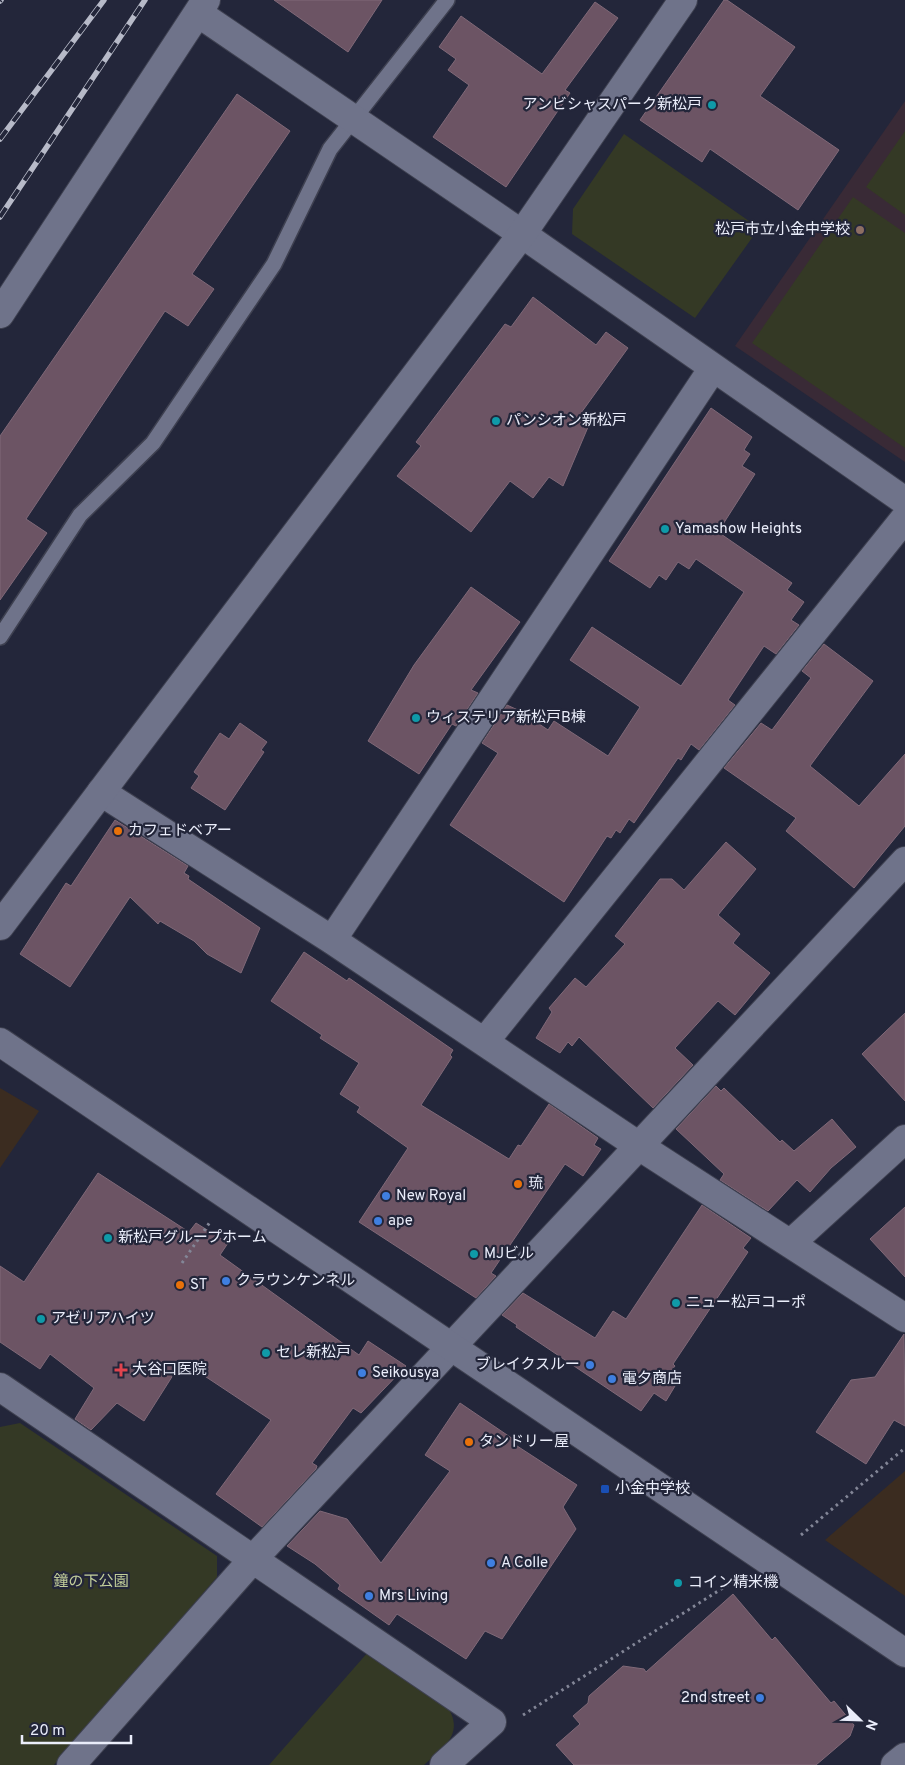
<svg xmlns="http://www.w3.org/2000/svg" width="905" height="1765" font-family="Overpass,'Noto Sans JP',sans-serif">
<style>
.commercial{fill:#3b2c20}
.education{fill:#392a36}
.green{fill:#343925}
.building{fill:#6c5464;stroke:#806978}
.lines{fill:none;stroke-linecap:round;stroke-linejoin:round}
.service-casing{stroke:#3e4050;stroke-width:18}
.minor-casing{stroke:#3e4050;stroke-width:30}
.tertiary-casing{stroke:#3e4050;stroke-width:30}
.path{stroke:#838697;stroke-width:3;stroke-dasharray:2.5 4;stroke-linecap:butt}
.service{stroke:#6f738a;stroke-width:15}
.minor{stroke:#6f738a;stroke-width:28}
.tertiary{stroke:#6f738a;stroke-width:28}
.rail-casing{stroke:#b7bac8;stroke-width:5.5}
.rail{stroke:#23263a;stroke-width:4;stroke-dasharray:11;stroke-linecap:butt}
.culture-dot{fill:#0f9aa8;stroke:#23263a;stroke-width:2}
.education-dot{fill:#8d6e63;stroke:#23263a;stroke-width:2}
.food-dot{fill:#e8710a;stroke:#23263a;stroke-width:2}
.shop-dot{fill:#3f7fe0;stroke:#23263a;stroke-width:2}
.health-dot{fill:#e0444e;stroke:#23263a;stroke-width:2}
.transit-dot{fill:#1a4fb4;stroke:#23263a;stroke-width:2}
.labels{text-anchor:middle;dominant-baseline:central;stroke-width:4.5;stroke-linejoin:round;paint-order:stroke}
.poi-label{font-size:15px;fill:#eaedfa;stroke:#23263a;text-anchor:start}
.park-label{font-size:15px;fill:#c2ce9a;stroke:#23263a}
</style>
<rect width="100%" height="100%" fill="#23263a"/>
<path class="commercial" d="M0 1088 39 1111 0 1168Z
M905 1471V1596L825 1540Z"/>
<path class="education" d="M905 101V462L735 346Z"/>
<path class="green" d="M905 131V215L866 187Z
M624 134 759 228 695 318 572 234 573 209Z
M853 197 905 233V448L752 343Z
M20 1423 217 1556V1577L54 1765H0V1427Z
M369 1651 445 1703C466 1732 446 1746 424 1765H269Z"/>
<path class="building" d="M274 0H382L348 52Z
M724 0H727L795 47 760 96 839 150 798 210 710 149 702 162 640 120Z
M595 2 618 18 565 90 570 93 506 187 433 137 469 85 448 70 456 59 439 47 461 16 542 74Z
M237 94 290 131 192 274 214 289 188 326 165 311 26 519 47 533 0 600V436Z
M533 297 596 345 606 332 628 348 581 413 591 420 563 486 549 477 533 498 510 481 471 532 397 476 421 446 416 442 505 324 511 327Z
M711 408 752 437 744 450 750 454 742 466 755 474 718 532 792 583 787 590 804 602 791 620 799 625 776 654 764 646 728 700 735 705 699 750 691 744 681 760 678 758 634 823 629 819 620 833 616 830 611 838 607 836 564 902 450 825 498 753 482 743 507 705 520 711 548 730 554 721 608 756 640 707 570 660 592 627 681 686 744 592 696 559 689 569 678 562 666 580 659 575 650 588 609 561Z
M471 587 520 622 471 690 478 693 456 726 452 724 419 774 368 741 414 665Z
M824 644 873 681 810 766 859 806 905 754V826L854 888 786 831 796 818 724 768 761 723 772 730 811 678 802 671Z
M240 723 267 742 261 750 264 752 225 810 191 788 199 776 194 772 220 733 229 739Z
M115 820 188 866 184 873 189 876 188 879 260 928 241 973 207 954 194 941 160 921 158 924 130 897 70 987 20 954 66 883 71 886Z
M726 842 756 869 718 915 740 934 733 943 770 973 735 1015 718 1001 675 1048 693 1065 653 1108 579 1037 572 1046 568 1042 560 1053 536 1038 552 1012 549 1008 575 978 586 987 625 944 615 936 660 879H672L684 890Z
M304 952 347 981 349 978 453 1050 450 1055 452 1057 421 1105 509 1159 518 1145 521 1146 549 1104 598 1138 594 1145 601 1149 583 1176 565 1164 491 1273 496 1276 476 1298 359 1222 408 1148 357 1112 360 1107 340 1094 359 1063 320 1038 322 1035 271 1001Z
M905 1013V1101L862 1054Z
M716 1086 721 1091 724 1088 780 1142 782 1140 794 1151 832 1119 856 1147 831 1168 810 1192 797 1180 768 1211 720 1180 724 1174 676 1129Z
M98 1173 189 1232 196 1223 228 1243 220 1255 359 1355 368 1341 406 1366 361 1413 353 1408 312 1463 317 1466 316 1469 262 1527 216 1494 271 1420 182 1361 144 1421 117 1403 91 1430 75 1419 94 1388 50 1354 40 1369 0 1342V1266L24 1282Z
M702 1205 751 1238 743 1248 748 1252 673 1364 675 1366 672 1370 681 1376 666 1401 654 1393 641 1411 516 1327 517 1325 502 1315 523 1293 595 1338 613 1311 626 1319Z
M905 1207V1277L870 1239Z
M904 1334 905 1426 894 1420 866 1464 816 1432 851 1380 875 1377Z
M460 1403 513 1439 511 1442 577 1485 563 1507 576 1529 502 1639 485 1631 466 1659 397 1614 389 1625 338 1589 340 1585 315 1564 287 1546 320 1511 347 1519 381 1563 450 1471 425 1455Z
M733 1594 772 1640 775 1637 831 1703 834 1701 854 1725 850 1736 816 1765H574L556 1745 580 1724 573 1716 588 1703 589 1696 623 1666 644 1669 646 1672Z"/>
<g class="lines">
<g class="service-casing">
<path id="service" d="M0 637 80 515 153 443 274 264 330 149 447 0"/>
</g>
<g class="minor-casing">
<path id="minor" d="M198 13 522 234 905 501
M0 314 206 0
M101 792 332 940 639 1146 905 1318
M332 940 713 368
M485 1041 905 518
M791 1243 905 1139
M0 1387 492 1722 444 1765
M71 1765 254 1558 905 861"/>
</g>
<g class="tertiary-casing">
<path id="tertiary" d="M0 926 522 234 683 0
M0 1042 905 1653
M895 1765 905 1757"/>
</g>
<path class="path" d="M182 1263 210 1222
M801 1535 905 1448
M523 1715 737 1579"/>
<use href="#service" class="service"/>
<use href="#minor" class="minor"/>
<use href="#tertiary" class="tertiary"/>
<g class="rail-casing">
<path id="rail" d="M0 1 1 0
M0 139 104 0
M0 217 145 0"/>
</g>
<use href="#rail" class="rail"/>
</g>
<g class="culture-dot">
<circle cx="712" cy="105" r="5"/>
<circle cx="496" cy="421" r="5"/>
<circle cx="665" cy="529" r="5"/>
<circle cx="416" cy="718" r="5"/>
<circle cx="108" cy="1238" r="5"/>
<circle cx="474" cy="1254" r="5"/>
<circle cx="676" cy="1303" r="5"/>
<circle cx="41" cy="1319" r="5"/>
<circle cx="266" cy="1353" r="5"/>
<circle cx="678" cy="1583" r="5"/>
</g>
<circle class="education-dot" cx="860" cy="230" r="5"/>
<g class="food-dot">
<circle cx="118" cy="831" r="5"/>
<circle cx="518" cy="1184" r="5"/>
<circle cx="180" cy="1285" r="5"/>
<circle cx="469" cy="1442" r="5"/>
</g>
<g class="shop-dot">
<circle cx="386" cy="1196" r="5"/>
<circle cx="378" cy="1221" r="5"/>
<circle cx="226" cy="1281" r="5"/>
<circle cx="590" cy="1365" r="5"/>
<circle cx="362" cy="1373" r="5"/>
<circle cx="612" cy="1379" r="5"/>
<circle cx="491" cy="1563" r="5"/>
<circle cx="369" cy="1596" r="5"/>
<circle cx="760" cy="1698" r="5"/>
</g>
<path class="health-dot" d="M118.5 1362.5h5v5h5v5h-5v5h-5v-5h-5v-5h5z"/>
<rect class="transit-dot" x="600" y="1484" width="10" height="10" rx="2.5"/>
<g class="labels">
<g class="poi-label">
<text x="702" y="105" text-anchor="end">アンビシャスパーク新松戸</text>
<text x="850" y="230" text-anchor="end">松戸市立小金中学校</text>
<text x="506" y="421">パンシオン新松戸</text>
<text x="675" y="529">Yamashow Heights</text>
<text x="426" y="718">ウィステリア新松戸B棟</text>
<text x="128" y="831">カフェドベアー</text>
<text x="528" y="1184">琉</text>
<text x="396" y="1196">New Royal</text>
<text x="388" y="1221">ape</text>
<text x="118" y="1238">新松戸グループホーム</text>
<text x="484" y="1254">MJビル</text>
<text x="236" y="1281">クラウンケンネル</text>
<text x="190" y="1285">ST</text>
<text x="686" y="1303">ニュー松戸コーポ</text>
<text x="51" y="1319">アゼリアハイツ</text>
<text x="276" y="1353">セレ新松戸</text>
<text x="580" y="1365" text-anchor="end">ブレイクスルー</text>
<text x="132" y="1370">大谷口医院</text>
<text x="372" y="1373">Seikousya</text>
<text x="622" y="1379">電夕商店</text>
<text x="479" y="1442">タンドリー屋</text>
<text x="615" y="1489">小金中学校</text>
<text x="501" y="1563">A Colle</text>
<text x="688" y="1583">コイン精米機</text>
<text x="379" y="1596">Mrs Living</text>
<text x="750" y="1698" text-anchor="end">2nd street</text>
</g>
<g class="park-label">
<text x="91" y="1582">鐘の下公園</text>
</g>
</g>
<g transform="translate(860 1720) rotate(113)" stroke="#23263a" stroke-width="4" paint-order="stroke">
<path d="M0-4L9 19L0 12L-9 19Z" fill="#eaedfa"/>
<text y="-8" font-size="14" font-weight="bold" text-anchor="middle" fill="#eaedfa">N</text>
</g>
<path d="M22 1735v8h109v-8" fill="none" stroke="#eaedfa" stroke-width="2.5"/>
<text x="30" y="1735" font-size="15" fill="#eaedfa" stroke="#23263a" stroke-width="4" paint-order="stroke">20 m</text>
</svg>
